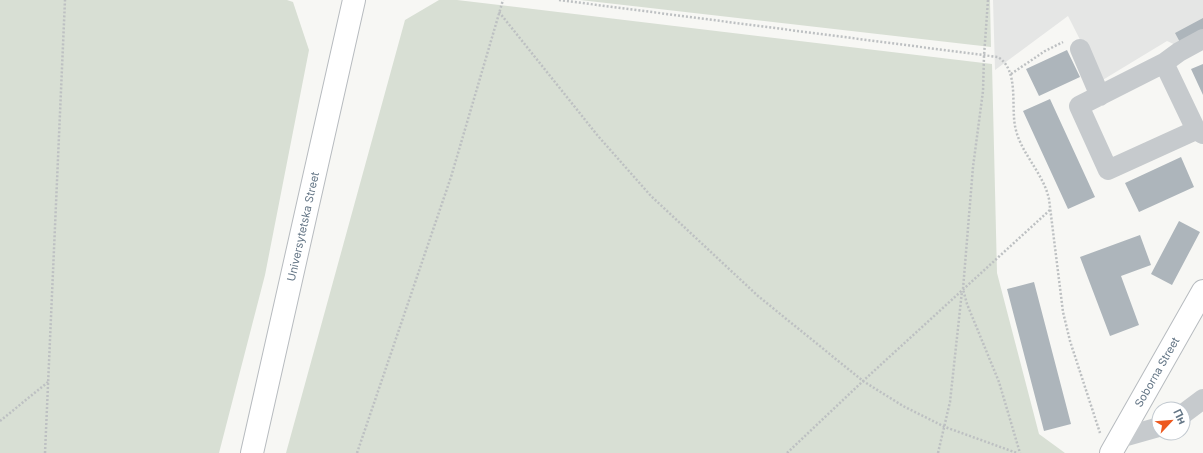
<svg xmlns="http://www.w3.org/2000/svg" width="1203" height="453" font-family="Inter,sans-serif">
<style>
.built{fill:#e5e6e5}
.green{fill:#d8dfd4}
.building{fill:#adb5bb}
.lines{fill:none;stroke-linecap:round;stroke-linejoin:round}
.major-casing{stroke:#b7bbbf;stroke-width:24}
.path{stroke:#bdc0c2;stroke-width:2.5;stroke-dasharray:2 2;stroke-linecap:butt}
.minor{stroke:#c6cacd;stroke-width:20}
.major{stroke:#fff;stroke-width:22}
.labels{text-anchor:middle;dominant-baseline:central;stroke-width:4;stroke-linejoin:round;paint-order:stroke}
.street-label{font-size:11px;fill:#647686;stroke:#fff}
</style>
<rect width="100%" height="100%" fill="#f7f7f4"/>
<path class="built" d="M993 0H1203V32L1178 46 1167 41 1101 81 1068 16 995 70Z"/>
<path class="green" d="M0 0H287L293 2 309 50 265 275 219 453H0Z
M439 0H457L992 64 997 273 1039 434 1065 453H286L405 20Z
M580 0H990L991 47Z"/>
<path class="building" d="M1203 18V34L1182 46 1175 33Z
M1067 50 1080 77 1039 96 1026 69Z
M1203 64V95L1191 69Z
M1050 99 1095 197 1068 209 1023 111Z
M1181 157 1194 187 1139 212 1125 183Z
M1179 221 1200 232 1172 285 1151 274Z
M1140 235 1151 265 1121 276 1139 325 1110 336 1080 257Z
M1034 282 1071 424 1044 431 1007 289Z"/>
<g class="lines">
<g class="major-casing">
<g id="major">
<path id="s1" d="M252 453 354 0"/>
<path id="s2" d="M1111 453 1203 291"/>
</g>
</g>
<path class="path" d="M559 0 998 57C1019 70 1011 104 1015 126 1020 153 1043 172 1049 199L1063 312 1070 341 1100 433
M988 0 984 56 983 91 973 167 963 289 967 304 999 382 1020 453
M499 12 598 136 651 196 758 296 863 381 903 406 945 427 1017 453
M1011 74 1045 51 1063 42
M0 421 48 382
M45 453 65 0
M357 453 451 177 503 0
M787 453 863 381 1051 209
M938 453 950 402 962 291"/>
<path class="minor" d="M1203 39 1179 52 1164 63 1079 106 1108 170 1196 130 1203 134
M1080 49 1100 96
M1164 63 1196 130
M1183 414 1203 399
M1120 438 1159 427"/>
<use href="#major" class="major"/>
</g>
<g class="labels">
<g class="street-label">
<text stroke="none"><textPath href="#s1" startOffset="232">Universytetska Street</textPath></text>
<text stroke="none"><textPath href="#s2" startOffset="93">Soborna Street</textPath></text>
</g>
</g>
<g transform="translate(1171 421) rotate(64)"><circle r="19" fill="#ffffff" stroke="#c1c8cf"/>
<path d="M0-3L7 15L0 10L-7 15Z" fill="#ed581e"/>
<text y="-6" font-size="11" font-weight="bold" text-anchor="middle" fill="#647686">Пн</text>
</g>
</svg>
